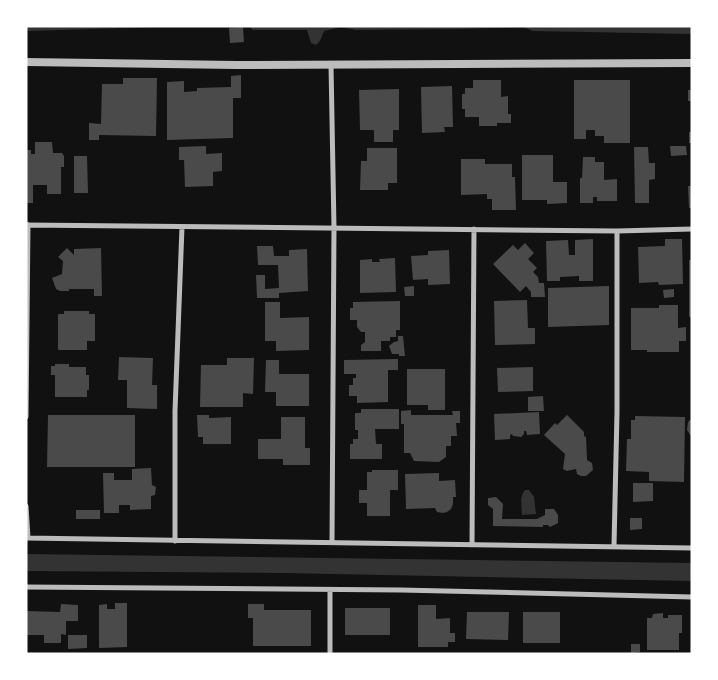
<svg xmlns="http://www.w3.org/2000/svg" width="718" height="680" font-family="Commissioner,sans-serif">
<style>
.water{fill:#333}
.building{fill:#4a4a4a}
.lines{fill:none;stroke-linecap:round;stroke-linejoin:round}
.minor{stroke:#bcbcbc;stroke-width:5}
.tertiary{stroke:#bcbcbc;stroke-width:8}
</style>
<rect width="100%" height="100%" fill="#111"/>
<path class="water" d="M26 26H188L29 31 26 30Z
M249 26H692V34L533 31 523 27 458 29 356 30 341 27 324 31 320 41 316 45 311 43 307 30H253Z
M525 490H529L534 497 536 514 522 515C522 506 519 497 525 490Z
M26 554 692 563V581L283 573 26 571Z"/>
<path class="building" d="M243 27 244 42 230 43 229 28Z
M241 75V98H233V138L167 140V82L184 81V92L197 91V88L231 87V76Z
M123 78H157L156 136 99 135V140H89V123L101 124 102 84H123Z
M473 80H501V97L508 96V114H511V123H497V126H479V117H465V109H462V94H465V88H473Z
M574 80H630V143H604V136H595V130H586V139H574Z
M452 86 453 127H444L445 132 422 133 421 87Z
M399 89V130H393V142H374V130H360L359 90Z
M688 90H692V101H688Z
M689 132H692V143H689Z
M35 142H52L53 153H62L64 156V167H61V194H47V185H33V203H26V150H31V154H35Z
M206 146V154L222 153V171L213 172V186L185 187 184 160H179V147Z
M670 146H686L687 155 671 156Z
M634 147H648L649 163H655V179L649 180V203H635Z
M367 148H397V183H388V190H360L361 161H367Z
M522 155H553V182H567V203L547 204V200H522Z
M74 156H87L88 193H74Z
M583 157H595V162H604V180L617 179V201H597V197H593V203H580V178H582Z
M461 159H485V164H512V177H515L516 210H492V199H487V194L461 195Z
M688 186H692V208H689Z
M593 239V281H579V276L560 277V281H547L546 241 568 240 569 255H575V240Z
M665 239H682L683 284 659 285 658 282 639 283 638 247 665 246Z
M525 243 534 253 528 259 537 268 533 272 538 277 539 283H544L545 297H531V292L526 286 520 292 493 264 513 245 518 250Z
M257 246H273L274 256H289V250L307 249 308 291 279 293V298H257L256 275H265V289L279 288 278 265H258Z
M67 248 74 255V249L101 248 102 296H94V289H69V291H60L56 289 52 278 62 274 63 261 58 257Z
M449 250 450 284 428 285V279L413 280 411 256 428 255V251Z
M395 258 396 292 360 293V260L372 259V262H380L379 259Z
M689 260H692V317H689Z
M414 286V296H405L404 287Z
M609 286V325L548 327V288Z
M674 289V297L664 298 663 290Z
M527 300 528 328H535V344L495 345 494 301Z
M400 301V330H396V337H390V341H381V351H361V345L365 342V332H361L357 327V320H350V308H353V302Z
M265 302H280V318L309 317V350L276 351V341H265Z
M659 305H678V328L686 327V341H679V352H647V350H631V308H659Z
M64 311H89V314H95V341H87V350H58V314H64Z
M398 336H403L405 356H399V354H392L389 346 394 342 398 341Z
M119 357 153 358 152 385H157V409L127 408V380H118Z
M227 358H254L253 394 243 393V407H200L201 365H227Z
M398 359V370H388V402L357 403V396H349V385H353V378H356V374H344V360Z
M266 360H279V374H309V406H276V392H265Z
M55 364H69V367H86V375H89V390H87V397H55V375H51V366H55Z
M533 367V391L498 392 497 368Z
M407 369H445V410H428V405H407Z
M543 396 544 411H528V397Z
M361 409H399V429H375L376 444H382V459H350V444H353V439H358V430H355V413H361Z
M411 410V415H453L452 411H460V423H456L457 436H451V446H446V457L439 462 414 461 410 453H404V424H401V411Z
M539 412 540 434 527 435 526 431H524V434L521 437 513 436 512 434 510 435V439L495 440 494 414Z
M48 415H135V467H47Z
M197 415H209V418L231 417V444H203V437H198Z
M567 415 584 432V436L586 437 587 460 592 463 593 470 586 476H581L577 474 576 469 567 471 563 469 565 454 544 435 555 423 557 425Z
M635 416 685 417 684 482 649 481V472L626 471 627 439H631V420H635Z
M281 417H305V448H310V465H283V459H258V439H281Z
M692 418V438L687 430 688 422Z
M151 468 152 485 156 487 155 495 151 496V509L130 510V505H119V513H104L103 473H114V480H132V469Z
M372 470H398V490H390V516H367V503H359V490H367V472H372Z
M439 473V481L455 480 456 497H453V504L451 509 447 512 443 513 437 512 435 508 406 509 405 474Z
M633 483H653V501L633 502Z
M496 497 503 504 502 519H537L545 515V509H554L558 515V523L550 527 548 525H543V527L493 526V509L488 505V498Z
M76 510H100V519H76Z
M630 518H642V529L630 530Z
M115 603H127V647L99 648V605L107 604V609H115Z
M61 604 78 605V621H66V635L61 634V643H44V635H27V611L60 612Z
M248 604H264V610H311V646H253V618H248Z
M418 605H436V619L450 618V633H455V642H448V647H418Z
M345 608H390V635H345Z
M467 612H509L508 640 466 639Z
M523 612H560V643H523Z
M663 613V618H668V615H682V633H679V650H647V618H652L653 614Z
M68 635H87V648L68 649Z
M631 644H640V652L631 653Z"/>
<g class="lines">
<path class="minor" d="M331 65 334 228 332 542
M26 225 617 231 692 229
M26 417 28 225
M26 506 28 538
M26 538 692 548
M175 541V411L182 227
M472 545 474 229
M614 546 617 412V231
M26 587 401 590 692 597
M330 590V654"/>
<path class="tertiary" d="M26 62 236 65 692 63"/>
</g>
<rect width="718" height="680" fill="none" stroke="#ffffff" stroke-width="55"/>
</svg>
